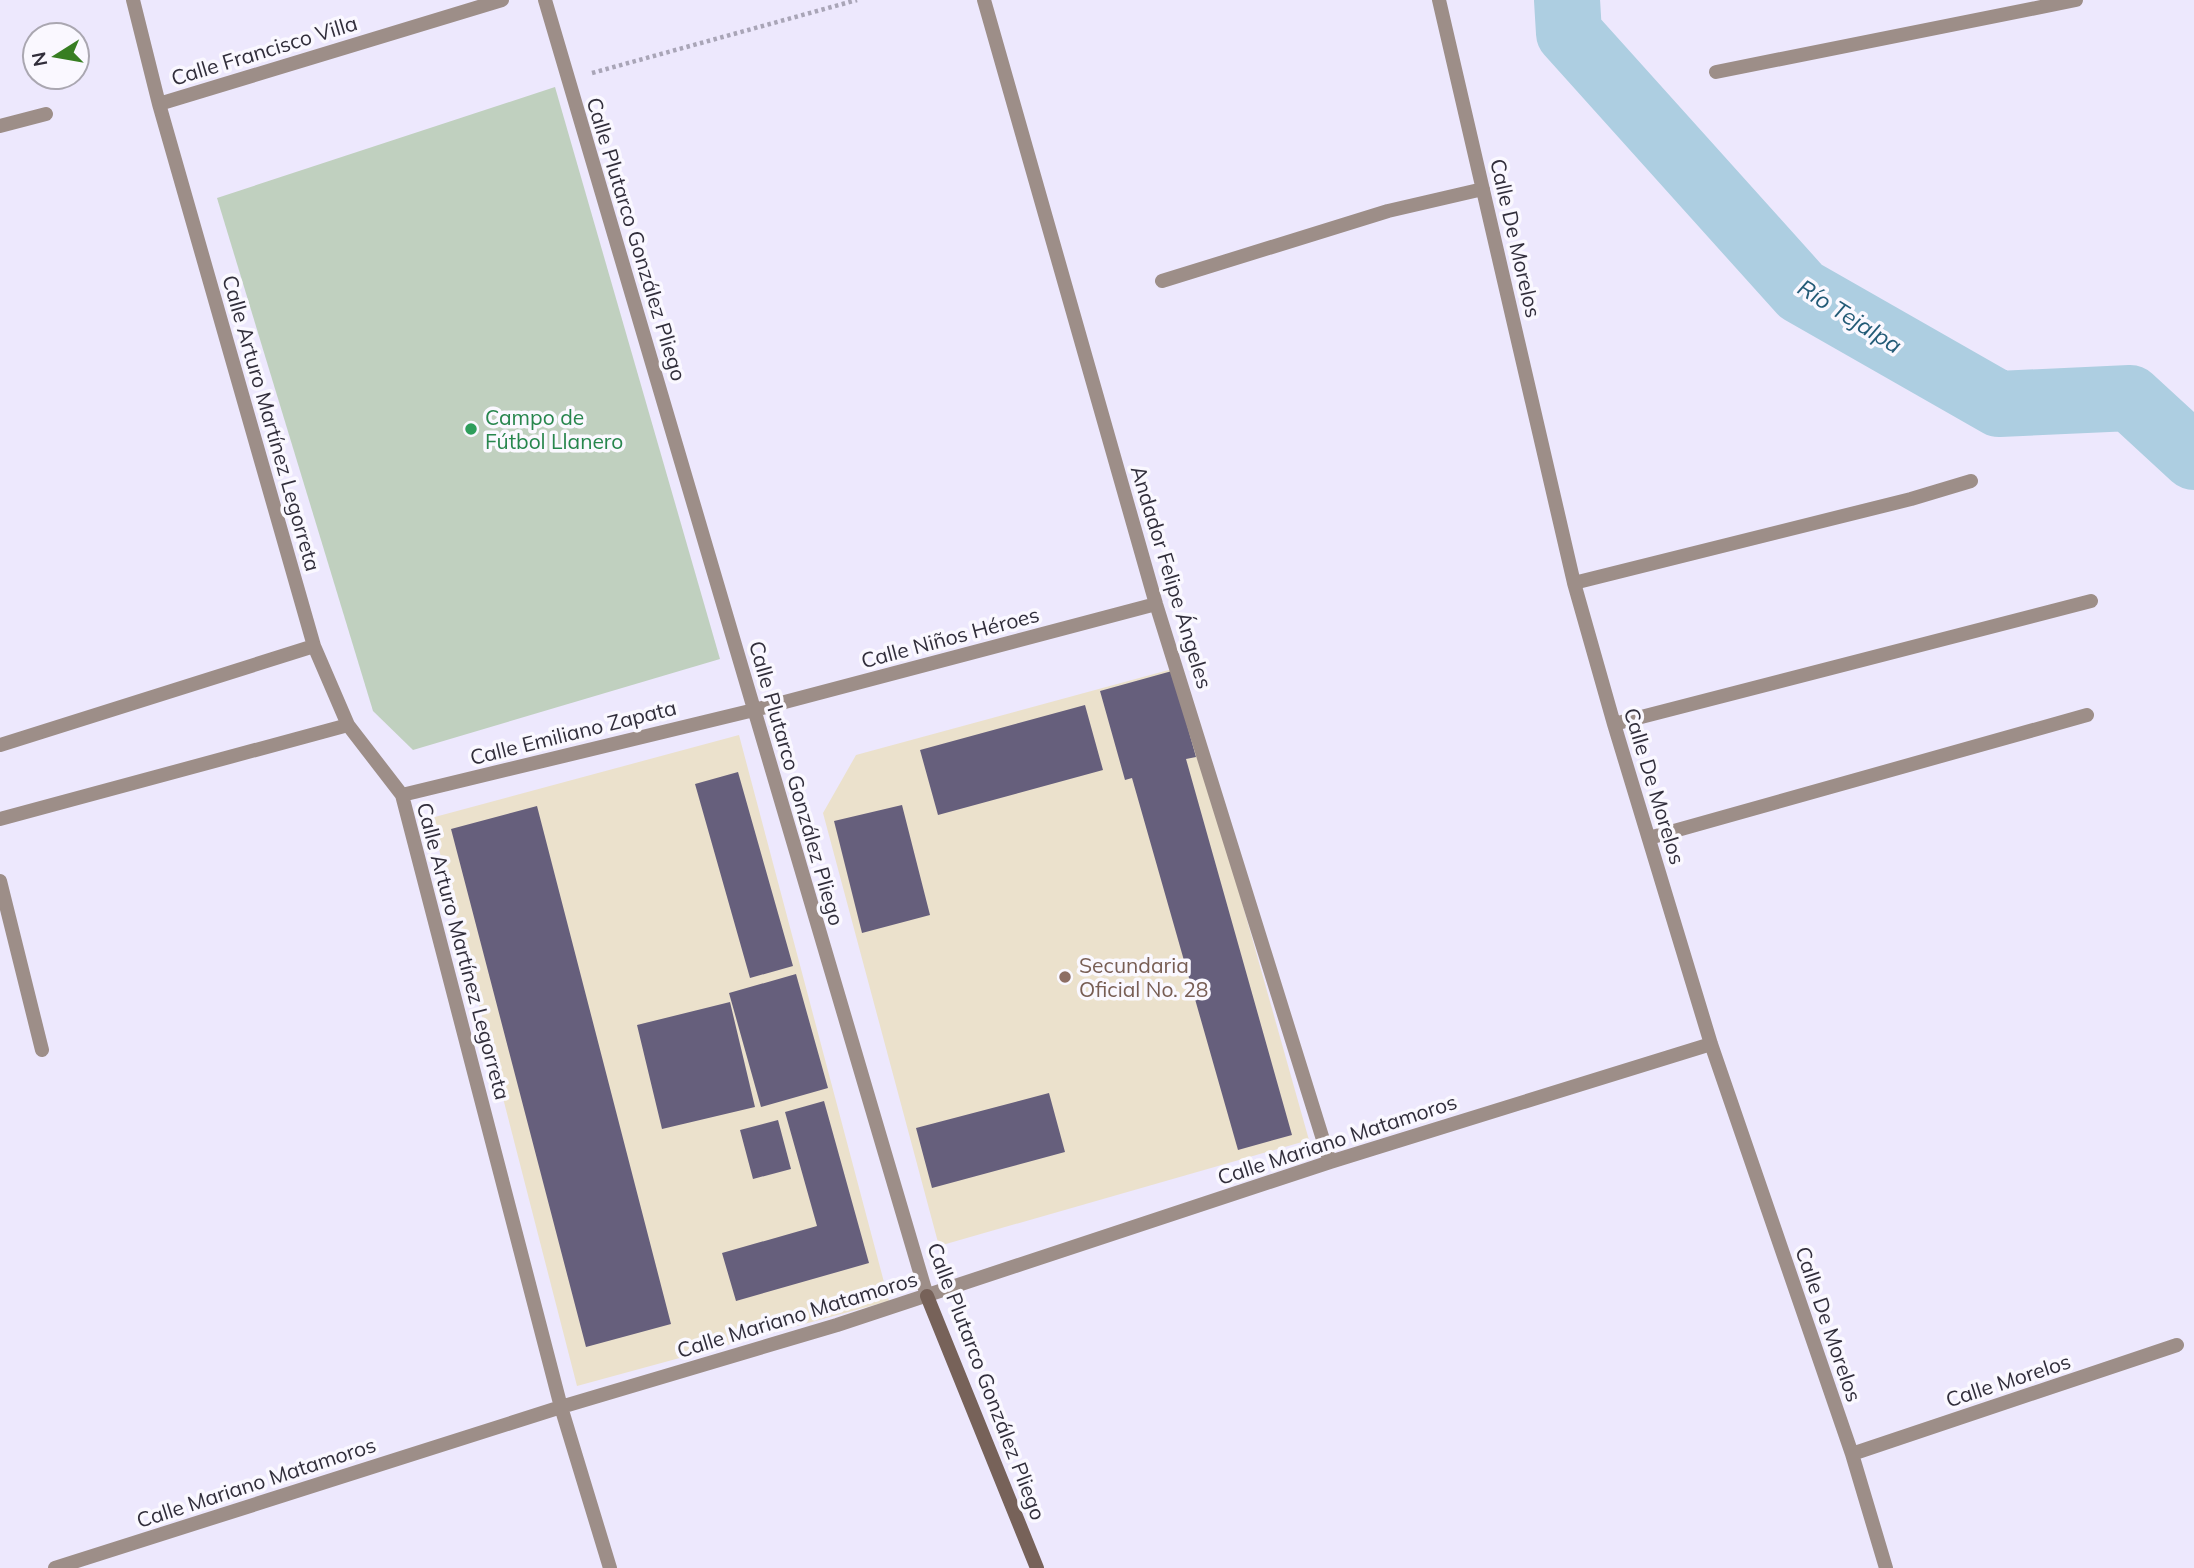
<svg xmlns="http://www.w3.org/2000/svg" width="2194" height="1568" font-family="Mulish,sans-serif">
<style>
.education{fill:#ebe1cc}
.green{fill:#c0d0bf}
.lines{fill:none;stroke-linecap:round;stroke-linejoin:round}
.river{stroke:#adcee1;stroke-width:66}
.building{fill:#665f7c}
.path{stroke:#a9a5b7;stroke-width:4.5;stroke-dasharray:3.5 3.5;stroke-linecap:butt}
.street{stroke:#9d8e88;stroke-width:14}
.secondary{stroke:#776259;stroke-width:14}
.leisure-dot{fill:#2e9e5b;stroke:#faf8ff;stroke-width:2.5}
.education-dot{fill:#8d6e63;stroke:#faf8ff;stroke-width:2.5}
.labels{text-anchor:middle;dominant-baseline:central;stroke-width:7;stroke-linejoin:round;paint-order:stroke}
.street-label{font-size:21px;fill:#312e3b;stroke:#faf8ff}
.leisure-label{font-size:21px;fill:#27864d;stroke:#faf8ff;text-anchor:start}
.education-label{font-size:21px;fill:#785e54;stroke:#faf8ff;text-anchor:start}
.water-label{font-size:23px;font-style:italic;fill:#235b77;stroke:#faf8ff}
</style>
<rect width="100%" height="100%" fill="#ede8fd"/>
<path class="education" d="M1176 668 1309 1140 939 1246 823 813 856 755Z
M739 735 889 1301 577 1386 431 818Z"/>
<path class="green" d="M555 87 720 659 413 750 373 711 217 198Z"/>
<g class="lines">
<path class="river" d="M1567 0 1569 33 1801 291 1999 404 2130 398 2194 457"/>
</g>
<path class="building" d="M1172 671 1196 757 1186 759 1292 1135 1238 1150 1132 778 1125 780 1100 691Z
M1085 705 1103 770 938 815 920 750Z
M738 772 793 966 750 978 695 784Z
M902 805 930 915 862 933 834 821Z
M537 806 671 1324 586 1347 451 829Z
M796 974 828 1088 761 1107 729 993Z
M730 1002 755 1107 662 1129 637 1025Z
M1049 1093 1065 1152 932 1188 916 1128Z
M824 1101 869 1263 736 1301 722 1253 817 1226 785 1112Z
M778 1120 791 1169 753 1179 740 1130Z"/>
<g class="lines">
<path class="path" d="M592 73 857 0"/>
<path class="street" d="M133 0 159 104 314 646 348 725 402 795 561 1407 610 1568
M545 0 927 1296
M984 0 1156 604 1330 1162
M1439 0 1574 583 1614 724 1711 1044 1852 1454 1886 1568
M1716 72 2076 0
M159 104 502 0
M0 126 46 114
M1162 281 1388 211 1483 189
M1574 583 1911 499 1971 481
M1614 724 2091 601
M0 745 314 646
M402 795 754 710 1156 604
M0 819 348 725
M1649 838 2087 715
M0 881 42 1050
M1852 1454 2177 1345
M55 1568 561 1407 837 1325 1330 1162 1711 1044"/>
<path class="secondary" d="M927 1296 1037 1568"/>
</g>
<circle class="leisure-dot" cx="471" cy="429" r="7"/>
<circle class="education-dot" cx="1065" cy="977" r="7"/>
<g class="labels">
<g class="street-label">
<text transform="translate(264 50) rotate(-17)">Calle Francisco Villa</text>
<text transform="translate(1516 238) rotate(77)">Calle De Morelos</text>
<text transform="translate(637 239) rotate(73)">Calle Plutarco González Pliego</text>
<text transform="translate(272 423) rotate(74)">Calle Arturo Martínez Legorreta</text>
<text transform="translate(1172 577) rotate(73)">Andador Felipe Ángeles</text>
<text transform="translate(950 637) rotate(-15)">Calle Niños Héroes</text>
<text transform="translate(573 732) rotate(-14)">Calle Emiliano Zapata</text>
<text transform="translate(797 783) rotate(74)">Calle Plutarco González Pliego</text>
<text transform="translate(1655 786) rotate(73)">Calle De Morelos</text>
<text transform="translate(464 951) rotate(75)">Calle Arturo Martínez Legorreta</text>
<text transform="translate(1337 1139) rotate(-18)">Calle Mariano Matamoros</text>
<text transform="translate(797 1314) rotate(-17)">Calle Mariano Matamoros</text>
<text transform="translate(1829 1324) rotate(71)">Calle De Morelos</text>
<text transform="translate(2008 1380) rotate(-18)">Calle Morelos</text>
<text transform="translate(987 1381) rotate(69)">Calle Plutarco González Pliego</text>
<text transform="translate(256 1482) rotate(-18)">Calle Mariano Matamoros</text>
</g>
<g class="leisure-label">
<text x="485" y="417">Campo de<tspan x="485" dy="24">Fútbol Llanero</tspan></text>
</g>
<g class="education-label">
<text x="1079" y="965">Secundaria<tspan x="1079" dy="24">Oficial No. 28</tspan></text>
</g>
<g class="water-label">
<text transform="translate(1850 316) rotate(32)">Río Tejalpa</text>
</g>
</g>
<g transform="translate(56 56) rotate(259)"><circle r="33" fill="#faf8ff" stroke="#aaa7b1" stroke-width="2"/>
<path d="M0-5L12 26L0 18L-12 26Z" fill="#377e22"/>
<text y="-10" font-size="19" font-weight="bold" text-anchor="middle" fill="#312e3b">N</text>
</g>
</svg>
